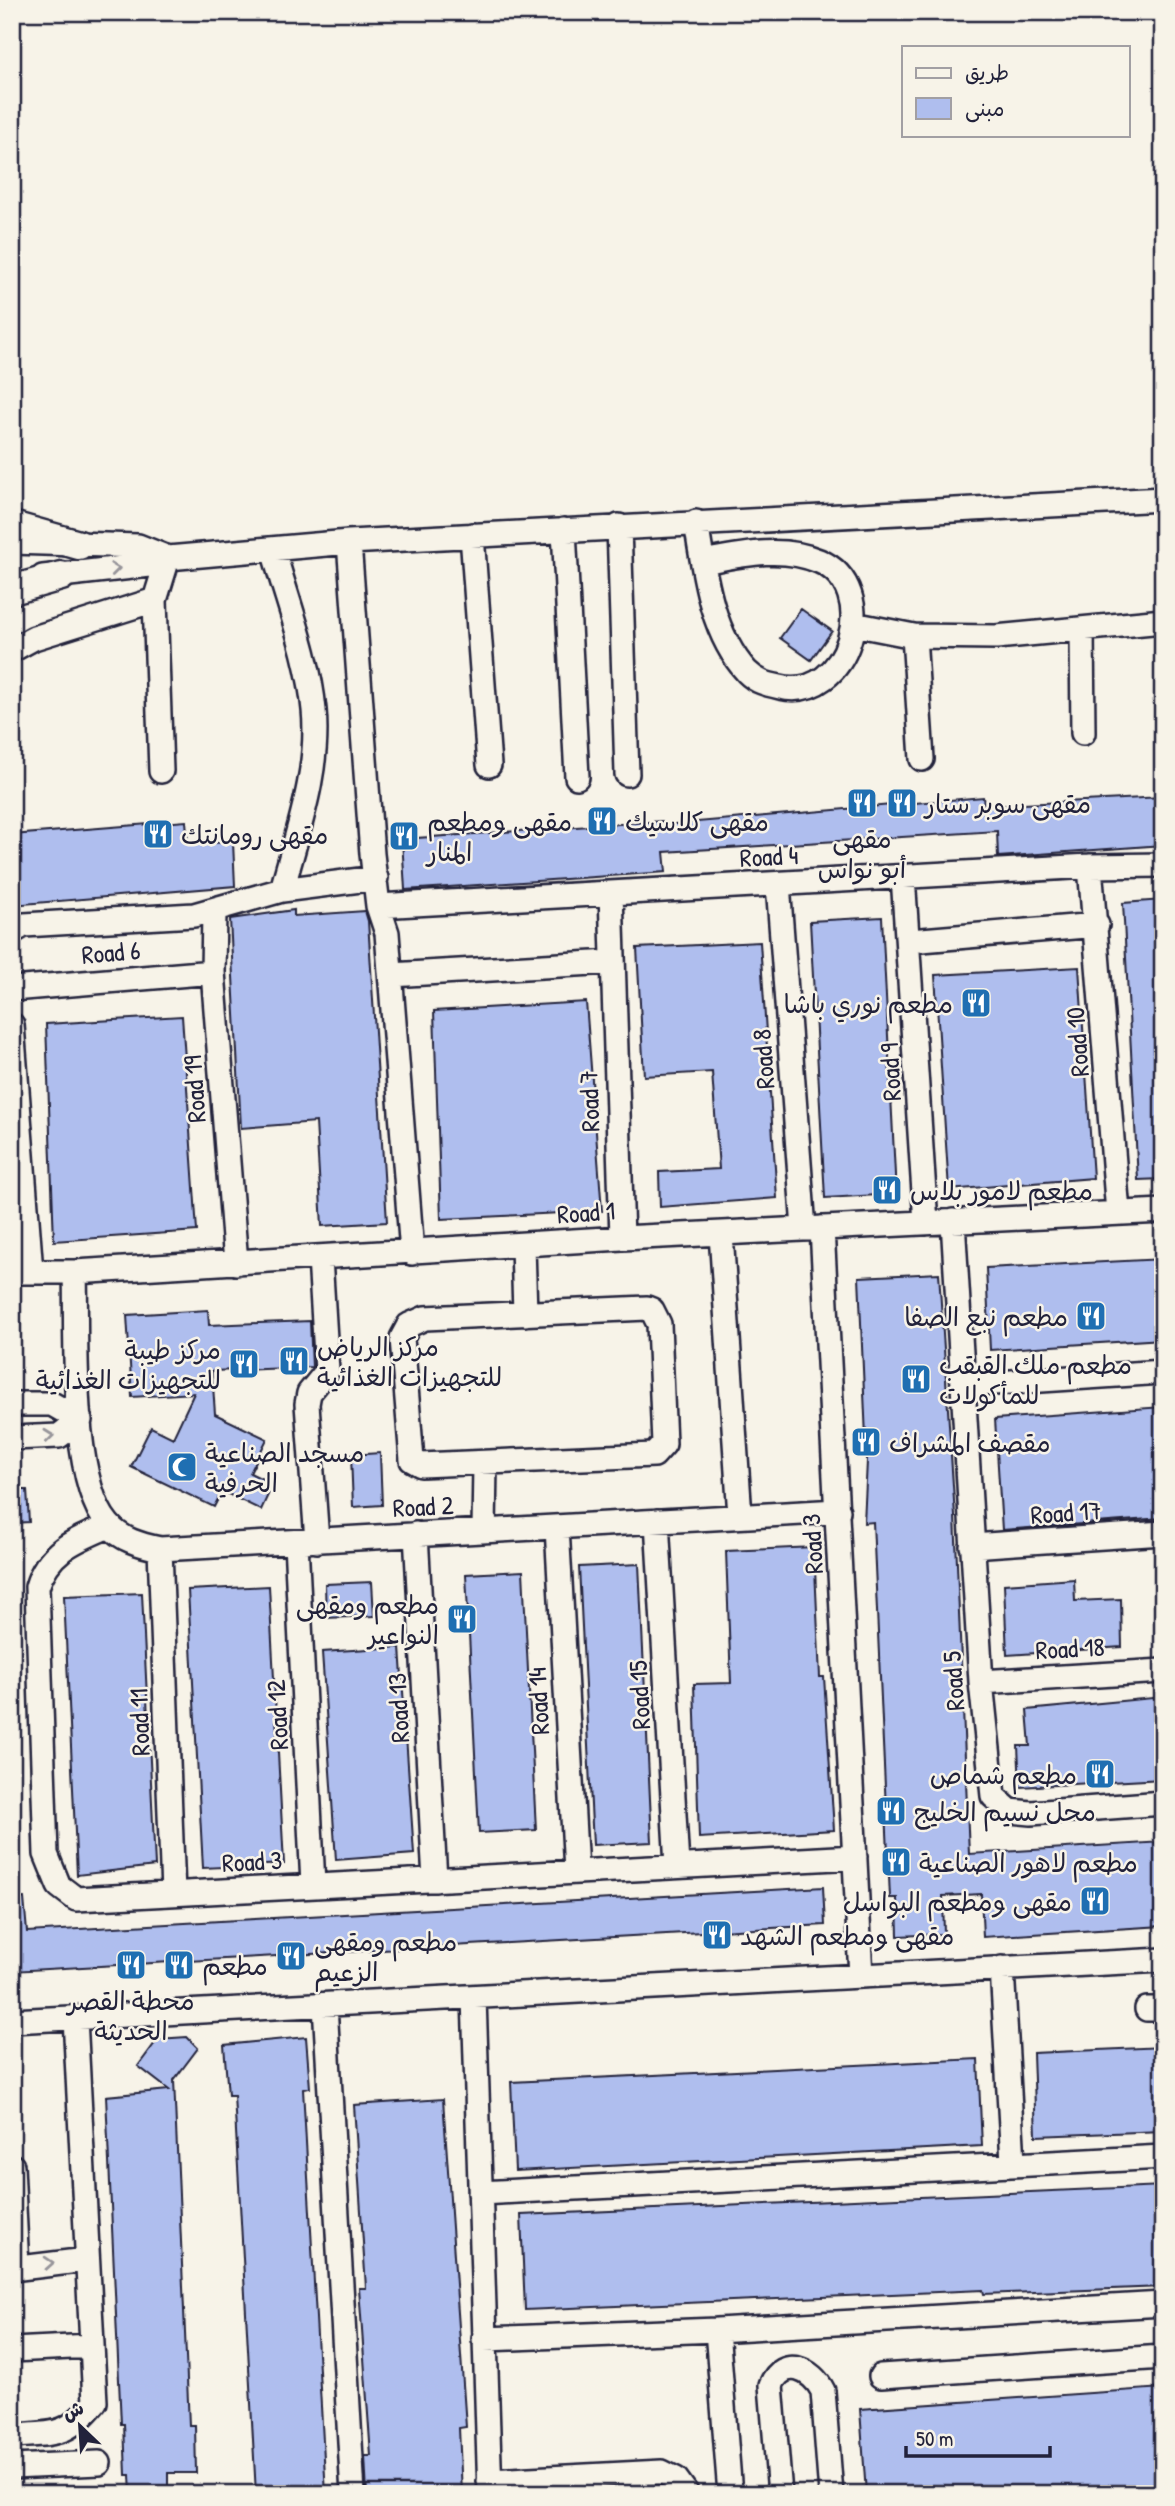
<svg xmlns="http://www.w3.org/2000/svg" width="1175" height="2506" font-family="'Patrick Hand','Playpen Sans Arabic',sans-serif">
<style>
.building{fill:#afbeee;stroke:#22223b;stroke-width:2}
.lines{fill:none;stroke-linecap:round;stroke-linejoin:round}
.minor-casing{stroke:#22223b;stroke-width:28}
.major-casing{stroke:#22223b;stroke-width:33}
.minor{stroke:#f7f3e8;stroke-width:23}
.major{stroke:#f7f3e8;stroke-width:28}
.oneway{stroke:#97959a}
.labels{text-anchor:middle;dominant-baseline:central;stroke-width:5;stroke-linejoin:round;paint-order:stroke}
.poi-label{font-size:26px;fill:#22223b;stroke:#f7f3e8;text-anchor:start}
.street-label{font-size:26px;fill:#22223b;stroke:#f7f3e8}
</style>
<rect width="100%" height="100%" fill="#f7f3e8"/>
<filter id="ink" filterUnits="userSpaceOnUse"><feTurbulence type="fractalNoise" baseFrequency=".0143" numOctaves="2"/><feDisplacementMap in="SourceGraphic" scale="14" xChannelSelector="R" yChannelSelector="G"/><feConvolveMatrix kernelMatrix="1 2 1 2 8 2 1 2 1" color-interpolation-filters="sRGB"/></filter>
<g filter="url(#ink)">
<path class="building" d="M801 609 832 631 811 660 780 638Z
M983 797 984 806 1163 797V845L998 857 997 831 664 852 666 872 405 890 402 839 662 821 663 825Z
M186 821 188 844 233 842 235 886 12 905V835Z
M1163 900V1179L1138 1180 1123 903Z
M294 910V916L365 911 368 921 387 1222 322 1226 316 1122 241 1128 230 919Z
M882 917 896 1194 825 1198 810 921Z
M760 942 777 1198 660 1207 659 1172 719 1169 712 1072 644 1076 637 948Z
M1079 967 1093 1178 949 1190 935 975Z
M586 1002 602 1211 441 1219 434 1011Z
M182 1016 197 1231 54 1241 46 1024Z
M1163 1259V1339L990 1350 986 1268Z
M939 1273 955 1516 969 1854 1163 1842V1926L983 1937 981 1894 943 1896 944 1934 898 1936 897 1898H890L873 1522 864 1523 867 1461 859 1277Z
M208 1310 209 1325 310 1321 312 1367 212 1371 215 1414 267 1439 250 1473 273 1484 261 1510 222 1491 214 1507 131 1467 151 1427 173 1438 194 1393 132 1397 127 1315Z
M1163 1407V1518L1002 1530 995 1419Z
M380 1453 382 1505 353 1507 351 1455Z
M12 1490H27L29 1522 12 1523Z
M814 1547 820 1677H824L834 1830 699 1838 694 1684 731 1683 726 1551Z
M639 1564 652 1842 593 1845 579 1567Z
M523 1571 536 1830 479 1833 466 1574Z
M1074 1579 1075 1601 1121 1599 1122 1647 1007 1655 1004 1584Z
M372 1582 374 1616 326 1618 325 1584Z
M269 1586 284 1864 203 1868 188 1590Z
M142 1593 155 1866 77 1875 64 1596Z
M400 1647 414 1854 336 1860 322 1652Z
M1163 1697V1779L1020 1787 1018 1746H1030L1027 1710Z
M823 1887 825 1925 12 1971V1899L24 1898 27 1932Z
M187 2037 198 2048 174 2080 189 2425H195L196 2473H168V2494H131L130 2475H126L124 2424H121L106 2096 169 2090 138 2066 158 2039Z
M306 2037 310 2088 303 2089 326 2494H256L234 2095H228L224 2045Z
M1163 2047V2131L1036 2136 1033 2053Z
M978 2059 982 2146 515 2171 511 2082Z
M443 2099 466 2427 459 2428 462 2494H367L365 2456H371L359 2288H366L354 2105Z
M1163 2186V2287L984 2294 983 2290 525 2310 521 2215Z
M1163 2388V2494H866L860 2409Z"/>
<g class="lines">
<g class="minor-casing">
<path id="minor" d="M696 522C704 572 711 633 747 672 757 682 766 684 780 687 849 703 883 588 819 561 782 545 740 555 703 562
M619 526 627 774
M564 530 577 777
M472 535 489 765
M12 542 138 546 168 558
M349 542 372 854 378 906 387 933 412 1253
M273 549C287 601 309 656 314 710 320 770 297 833 282 890
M43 577 150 565 168 558 349 542 1163 499
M853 624 914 636 996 637 1163 621
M1082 629 1083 733
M914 636 922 759
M12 650 34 638 155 600
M161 771 155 600 168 558
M1090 866 1118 1213
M903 876 926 1223
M778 884 804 1229
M611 893 622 1238
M378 906 1090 866 1163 865
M214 911 213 972 236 1263
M12 932 24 925 194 915 282 890 376 878
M910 941 1097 925
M391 975 611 962
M12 989 213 972
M12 1025 31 1272
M953 1221 981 1682 993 1796 1010 1811 1031 1813 1163 1803
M822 1228 861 1976
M721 1234 740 1516
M523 1245 525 1314
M12 1272H75L622 1238 1163 1211
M75 1272C77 1334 69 1478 108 1524 121 1540 141 1545 160 1549L838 1511
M647 1308 652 1310 659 1324 664 1444 654 1455 421 1465 412 1460 402 1338 409 1325 425 1318Z
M964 1385 1163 1372
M12 1404H52L80 1420
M12 1438 59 1436 80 1420
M657 1521 677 1866
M109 1526C76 1540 48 1550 37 1587L46 1854 59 1886 76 1899 855 1857
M557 1527 576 1871
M484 1531 485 1463
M416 1534 435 1880
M317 1541 307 1404 309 1393 327 1371 320 1258
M296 1542 313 1885
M972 1546 1163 1533
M160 1549 173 1893
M981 1682 1163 1671
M1002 1968 1013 2162
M474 1997 490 2494
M325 2005 353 2494
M1147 2009H1163
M12 2021 1163 1960
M12 2166 17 2268
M480 2193 1163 2157
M12 2269 86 2260
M717 2330 730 2494
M484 2339 717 2330 1163 2304
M12 2350 91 2346
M881 2376 1163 2357
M12 2436C56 2433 66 2437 95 2402L75 2018
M12 2467 99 2463
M489 2481 662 2472 676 2479 687 2494
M780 2494 771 2385C784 2356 812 2369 823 2391L831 2494"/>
</g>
<g class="major-casing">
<path id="major" d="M12 526 79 545
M12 590 61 576"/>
</g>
<use href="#minor" class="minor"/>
<use href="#major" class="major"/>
</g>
<defs><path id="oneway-chevron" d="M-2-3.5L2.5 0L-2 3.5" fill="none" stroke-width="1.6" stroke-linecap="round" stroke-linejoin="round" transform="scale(1.75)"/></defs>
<g class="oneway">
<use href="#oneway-chevron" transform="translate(115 569) rotate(-7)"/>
<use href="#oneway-chevron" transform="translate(49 1436) rotate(-6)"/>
<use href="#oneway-chevron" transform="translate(49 2263) rotate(-4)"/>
</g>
</g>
<defs>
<g id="restaurant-square" transform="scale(1.575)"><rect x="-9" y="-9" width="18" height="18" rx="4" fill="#1f6fb2" stroke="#f7f3e8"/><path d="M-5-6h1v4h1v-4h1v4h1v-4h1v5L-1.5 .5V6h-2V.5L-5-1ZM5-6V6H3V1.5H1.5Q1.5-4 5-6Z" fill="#fff"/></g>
<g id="mosque-square" transform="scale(1.575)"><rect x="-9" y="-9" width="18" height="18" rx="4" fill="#1f6fb2" stroke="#f7f3e8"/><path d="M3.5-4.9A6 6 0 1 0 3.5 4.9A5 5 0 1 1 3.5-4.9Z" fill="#fff"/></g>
</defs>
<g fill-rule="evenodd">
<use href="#restaurant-square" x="862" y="803"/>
<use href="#restaurant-square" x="902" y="803"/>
<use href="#restaurant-square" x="602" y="821"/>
<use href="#restaurant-square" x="158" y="834"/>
<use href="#restaurant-square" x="404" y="836"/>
<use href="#restaurant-square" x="976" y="1003"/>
<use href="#restaurant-square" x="887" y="1190"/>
<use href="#restaurant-square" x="1091" y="1316"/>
<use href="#restaurant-square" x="294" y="1361"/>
<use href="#restaurant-square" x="244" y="1364"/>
<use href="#restaurant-square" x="916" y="1379"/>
<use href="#restaurant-square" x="866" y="1442"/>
<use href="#mosque-square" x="182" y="1467"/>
<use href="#restaurant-square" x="462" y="1619"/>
<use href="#restaurant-square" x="1100" y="1774"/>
<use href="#restaurant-square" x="891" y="1811"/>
<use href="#restaurant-square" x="896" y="1862"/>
<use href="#restaurant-square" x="1095" y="1901"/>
<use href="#restaurant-square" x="717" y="1935"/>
<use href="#restaurant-square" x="291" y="1956"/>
<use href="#restaurant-square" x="131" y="1965"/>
<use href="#restaurant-square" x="179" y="1965"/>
</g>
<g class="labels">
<g class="poi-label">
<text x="925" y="803">مقهى سوبر ستار</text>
<text x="427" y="821">مقهى ومطعم<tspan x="427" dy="30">المنار</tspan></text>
<text x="625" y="821">مقهى كلاسيك</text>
<text x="181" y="834">مقهى رومانتك</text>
<text x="862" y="838" text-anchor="middle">مقهى<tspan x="862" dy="30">أبو نواس</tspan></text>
<text x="953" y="1003" text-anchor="end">مطعم نوري باشا</text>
<text x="910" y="1190">مطعم لامور بلاس</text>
<text x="1068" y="1316" text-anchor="end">مطعم نبع الصفا</text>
<text x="317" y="1346">مركز الرياض<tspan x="317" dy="30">للتجهيزات الغذائية</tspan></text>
<text x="221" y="1349" text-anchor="end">مركز طيبة<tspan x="221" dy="30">للتجهيزات الغذائية</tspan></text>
<text x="939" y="1364">مطعم ملك القبقب<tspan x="939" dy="30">للمأكولات</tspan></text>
<text x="889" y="1442">مقصف المشراف</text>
<text x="205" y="1452">مسجد الصناعية<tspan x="205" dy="30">الحرفية</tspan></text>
<text x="439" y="1604" text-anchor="end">مطعم ومقهى<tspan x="439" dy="30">النواعير</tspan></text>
<text x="1077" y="1774" text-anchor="end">مطعم شماص</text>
<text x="914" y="1811">محل نسيم الخليج</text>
<text x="919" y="1862">مطعم لاهور الصناعية</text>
<text x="1072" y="1901" text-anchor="end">مقهى ومطعم البواسل</text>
<text x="740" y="1935">مقهى ومطعم الشهد</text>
<text x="314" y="1941">مطعم ومقهى<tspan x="314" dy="30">الزعيم</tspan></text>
<text x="202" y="1965">مطعم</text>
<text x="131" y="2000" text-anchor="middle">محطة القصر<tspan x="131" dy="30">الحديثة</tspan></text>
</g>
<g class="street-label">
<text transform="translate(769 856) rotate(-3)">Road 4</text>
<text transform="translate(111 952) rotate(-5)">Road 6</text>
<text transform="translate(1077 1042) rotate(-94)">Road 10</text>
<text transform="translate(763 1059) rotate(-94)">Road 8</text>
<text transform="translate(890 1072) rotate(-93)">Road 9</text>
<text transform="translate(194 1089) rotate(-94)">Road 19</text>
<text transform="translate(589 1101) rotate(-92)">Road 7</text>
<text transform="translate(586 1212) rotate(-4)">Road 1</text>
<text transform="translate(423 1506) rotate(-3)">Road 2</text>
<text transform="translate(1066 1512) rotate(-4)">Road 17</text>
<text transform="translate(812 1544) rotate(-93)">Road 3</text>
<text transform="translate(1070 1648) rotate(-3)">Road 18</text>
<text transform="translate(953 1681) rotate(-94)">Road 5</text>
<text transform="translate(639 1695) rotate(-93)">Road 15</text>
<text transform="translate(538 1701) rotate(-93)">Road 14</text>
<text transform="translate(398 1708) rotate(-93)">Road 13</text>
<text transform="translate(277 1715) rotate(-93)">Road 12</text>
<text transform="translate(139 1722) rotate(-92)">Road 11</text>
<text transform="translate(252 1861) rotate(-3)">Road 3</text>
</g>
</g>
<rect width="1175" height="2506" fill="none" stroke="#f7f3e8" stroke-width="42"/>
<rect x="21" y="21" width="1133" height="2464" fill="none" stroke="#22223b" stroke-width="2.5" filter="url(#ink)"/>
<rect x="902" y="46" width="228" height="91" fill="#f7f3e8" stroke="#a29fa3" stroke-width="2"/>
<rect x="916" y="68" width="35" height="10" fill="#f7f3e8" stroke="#a29fa3" stroke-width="2"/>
<text x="965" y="80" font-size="21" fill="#22223b">طريق</text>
<rect x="916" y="98" width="35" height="21" fill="#afbeee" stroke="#a29fa3" stroke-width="2"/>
<text x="965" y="116" font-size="21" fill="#22223b">مبنى</text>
<g transform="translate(80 2426) rotate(335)" stroke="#f7f3e8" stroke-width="5" paint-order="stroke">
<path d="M0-5L12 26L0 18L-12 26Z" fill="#22223b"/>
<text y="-10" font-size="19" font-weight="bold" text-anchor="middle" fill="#22223b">ش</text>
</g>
<path d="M906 2446v10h144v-10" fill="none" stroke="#22223b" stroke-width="3.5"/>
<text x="916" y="2446" font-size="21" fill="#22223b" stroke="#f7f3e8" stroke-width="5" paint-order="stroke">50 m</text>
</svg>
